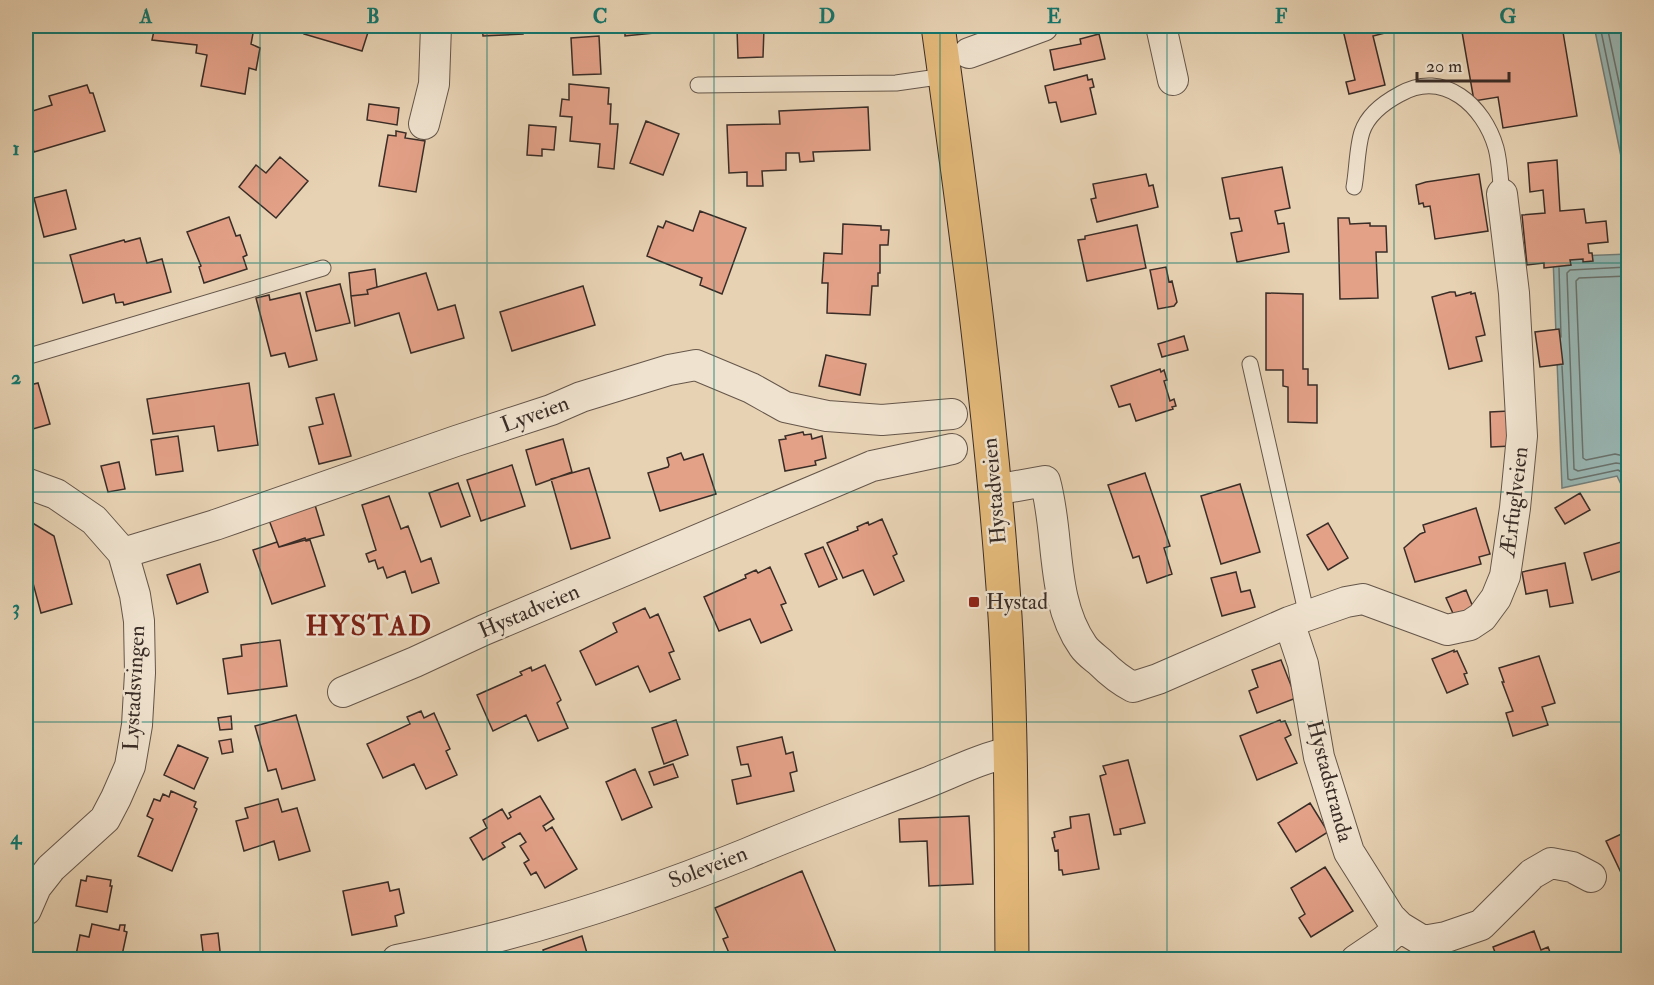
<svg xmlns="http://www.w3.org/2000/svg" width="1654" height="985" font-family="'IM FELL Double Pica',serif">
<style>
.water{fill:#98b6b3;stroke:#727f7b;stroke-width:1.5}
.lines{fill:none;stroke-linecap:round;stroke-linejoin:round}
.shore{stroke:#69726d;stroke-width:1.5}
.building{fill:#e3a188;stroke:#3a2d27;stroke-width:1.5}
.service-casing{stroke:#65564a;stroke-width:17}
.minor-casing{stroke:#65564a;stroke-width:32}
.primary-casing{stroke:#3a2d27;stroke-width:35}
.service{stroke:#efe2ce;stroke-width:15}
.minor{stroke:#efe2ce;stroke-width:30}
.primary{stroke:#e4b97a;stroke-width:33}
.grid{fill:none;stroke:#0f766e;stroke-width:1.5;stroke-opacity:0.55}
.poi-dot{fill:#8f2418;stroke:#efe2ce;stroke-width:2}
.labels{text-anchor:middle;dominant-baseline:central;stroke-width:5;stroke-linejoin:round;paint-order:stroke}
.street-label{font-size:22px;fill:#3a2d27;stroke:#efe2ce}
.poi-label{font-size:22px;fill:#3a2d27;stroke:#efe2ce;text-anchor:start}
.district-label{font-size:28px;font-weight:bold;letter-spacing:1.5px;fill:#7a1f14;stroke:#efe2ce}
.neatline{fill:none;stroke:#0f766e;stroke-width:2}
.grid-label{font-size:20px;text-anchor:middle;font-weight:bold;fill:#0f766e}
</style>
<rect width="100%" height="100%" fill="#e7d2b3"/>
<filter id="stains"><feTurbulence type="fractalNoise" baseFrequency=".00333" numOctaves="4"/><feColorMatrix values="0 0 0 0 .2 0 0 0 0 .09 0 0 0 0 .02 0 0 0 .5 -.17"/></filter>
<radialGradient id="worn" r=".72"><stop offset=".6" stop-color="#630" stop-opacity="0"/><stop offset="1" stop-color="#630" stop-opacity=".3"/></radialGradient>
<path class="water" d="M1594 26H1628V190Z
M1628 254V499L1617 476 1562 488 1553 257Z"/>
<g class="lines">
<path class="shore" d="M1600 26 1628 161
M1607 26 1628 125
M1628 267 1570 270 1567 273 1574 469 1578 471 1616 463 1623 464 1628 468
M1559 268 1561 337
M1628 276 1579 278 1576 281 1583 458 1586 460 1615 454 1628 457
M1562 366 1568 479 1571 480 1618 470 1623 473 1628 485"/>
</g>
<path class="building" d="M155 26H235L254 28 251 44 260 48 256 70 249 68 245 94 201 86 207 55 196 53 197 45 152 40Z
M306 26H370L362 51 304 34Z
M482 26H523V34L483 36Z
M625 26H674V31L625 36Z
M1342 26H1387L1389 32 1373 36 1385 85 1349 94 1346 82 1355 80Z
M1461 26H1514L1516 32 1562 26 1577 116 1503 128 1498 97 1474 101Z
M764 28 763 57 738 58 737 29Z
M1099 34 1105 59 1054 70 1050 50 1081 44 1080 39Z
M599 36 601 74 573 75 571 38Z
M1087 75 1088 80 1092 79 1094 87 1090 88 1096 114 1061 122 1056 102 1049 103 1045 86Z
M569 84 609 88 608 104H611L610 124H618L614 169 598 167 600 144 570 141 572 117 560 116 562 99 569 100Z
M87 85 90 93H93L105 131 34 152 26 124V113L52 105 49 96Z
M369 104 399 108 397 125 367 120Z
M868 107 870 150 813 152 814 161 800 162 799 153H786V170L762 171 763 186H747V172L729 173 727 125 780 124 779 111Z
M646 121 679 134 663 175 630 163Z
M529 125 556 127 554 150 542 149V156L527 155Z
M396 131 406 133 405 138 425 141 416 192 379 186 388 135 396 136Z
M280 157 308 181 276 218 239 187 256 165 266 173Z
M1557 160 1560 211 1584 209 1586 223 1606 221 1608 242 1588 244 1589 253H1592L1593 261 1583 262V259L1570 260 1571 265 1544 268V263L1527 265 1522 215 1545 213 1543 190 1530 192 1528 163Z
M1282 167 1290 208 1275 211 1278 224 1284 223 1289 252 1237 262 1231 233 1242 231 1239 218 1230 219 1222 178Z
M1146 174 1149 186 1153 185 1158 207 1097 222 1091 199 1096 198 1093 184Z
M1479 174 1488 231 1435 239 1430 206 1424 207 1423 203 1419 204 1416 185 1426 182Z
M66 190 76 229 44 237 34 198Z
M700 211 746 228 722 294 700 285 702 278 647 256 658 226 663 228 666 221 693 231Z
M229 217 236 236 240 235 247 255 243 257 247 269 204 283 199 267 201 266 187 232Z
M1338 218H1349L1350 224 1370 223V226H1386L1387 252H1376L1378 298 1340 299Z
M843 224 881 226V230H889L888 245H880V273H878V286H872L870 315 827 313 828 283H822L824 253 842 254Z
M1137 225 1146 268 1087 281 1078 240 1085 239V236Z
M140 238 147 263 162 259 171 292 124 305 123 302 116 303 114 294 83 303 70 255 124 240 125 242Z
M1166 267 1169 282 1172 281 1177 302 1174 306 1158 309 1150 270Z
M375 269 377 287 367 290 368 294 351 296 349 273Z
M426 273 438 310 455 305 464 338 411 353 399 313 355 326 351 296 368 294 367 290Z
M340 284 350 323 316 331 306 292Z
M583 286 595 325 512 351 500 312Z
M1450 292H1455L1456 296 1471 292V294L1475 293 1485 335 1476 337 1482 361 1449 369 1432 297Z
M300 293 317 360 289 367 285 353 271 356 256 298 269 295 270 300Z
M1266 293 1303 294V369H1308V385H1317V423L1288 422V387L1283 386V370H1266Z
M1559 329 1563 364 1540 367 1535 332Z
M1184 336 1188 350 1162 357 1158 344Z
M826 355 866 364 860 395 819 386Z
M1160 369 1161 372 1164 370 1167 380 1164 381 1170 401 1174 399 1176 406 1172 407 1173 409 1136 421 1130 404 1119 407 1111 386Z
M28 378 30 385 38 383 50 424 26 431V379Z
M249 383 258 445 218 451 214 426 153 434 147 399Z
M334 394 351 456 319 464 309 427 323 424 316 398Z
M1509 411 1511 446 1491 447 1490 412Z
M803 432 804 435 811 434 812 439 822 436 826 458 815 461 816 465 785 471 779 440 786 439 785 436Z
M178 436 183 471 156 475 151 440Z
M563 439 572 472 536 485 526 450Z
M681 453 684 460 703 454 716 494 660 511 648 473 668 467 669 465 667 458Z
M119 462 125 489 108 492 101 466Z
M512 465 525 506 481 521 467 480Z
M589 468 610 538 571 549 551 479Z
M1145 473 1170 546 1164 548 1172 574 1147 583 1139 556 1133 558 1108 485Z
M458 483 470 516 441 527 429 493Z
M1240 484 1260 552 1221 564 1201 496Z
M1580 493 1590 510 1565 524 1555 508Z
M389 496 401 529 408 526 421 562 431 558 439 583 412 593 405 571 387 578 383 567 378 569 375 560 369 562 366 554 376 550 362 505Z
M315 505 324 535 279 547 269 520Z
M1476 508 1490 554 1479 557 1481 564 1415 582 1404 548 1420 534 1425 532 1423 525Z
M26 519 54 536 72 604 41 613 26 557Z
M882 519 897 554 893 556 904 581 874 595 863 570 843 578 827 543 858 530 857 527 868 522 869 525Z
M1328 523 1348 558 1328 570 1307 535Z
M305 538 306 541 310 540 325 586 272 604 253 550 277 542 279 547Z
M1628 540V569L1592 580 1584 553Z
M823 547 837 579 819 587 805 554Z
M1565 563 1573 603 1550 607 1547 590 1526 594 1522 572Z
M200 564 208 592 177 604 167 575Z
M770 567 786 603 781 605 792 630 761 643 750 619 719 631 704 597 746 578 745 575 756 570 758 573Z
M1236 572 1241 592 1250 590 1255 607 1222 616 1211 578Z
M1466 590 1475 612 1456 620 1446 598Z
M645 608 650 618 658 614 674 651 669 653 680 679 650 692 638 666 596 685 580 651 617 632 613 623Z
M280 640 287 686 228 694 223 659 242 656 241 645Z
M1454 650V652L1457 651 1467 673 1464 674 1468 684 1447 693 1432 659Z
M1539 656 1555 703 1542 707 1548 725 1513 736 1506 713 1513 711 1502 682H1504L1499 668Z
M1281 660 1296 698 1257 713 1249 691 1258 687 1252 670Z
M545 665 561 700 557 703 568 728 538 741 526 715 493 731 477 695 522 675 520 672 531 667 532 671Z
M421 711 424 718 434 713 450 749 446 751 457 775 426 789 414 764 383 778 367 744 410 724 407 717Z
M296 715 315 780 282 789 276 769 268 771 255 726Z
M231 716 232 729 220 730 218 718Z
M676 720 688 755 664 764 652 728Z
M1280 720 1281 722 1285 721 1291 735 1285 738 1297 763 1257 780 1240 736Z
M782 737 786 754 793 752 797 771 790 773 794 791 737 804 732 780 751 776 748 764 741 765 737 747Z
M231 739 233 752 222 754 219 741Z
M178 745 208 758 194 789 164 775Z
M1128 760 1145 823 1120 829 1121 834 1114 835 1100 776 1106 774 1103 766Z
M673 764 678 777 654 785 649 772Z
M635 769 652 807 622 820 606 782Z
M1628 781V825L1621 809 1627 806 1622 795Z
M171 791 196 802 194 807 197 809 172 871 138 856 153 819 147 816 154 799 160 801 163 794 169 797Z
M540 796 554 819 543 826 546 831 552 827 577 869 545 888 536 872 531 875 524 863 529 860 520 846 526 842 520 833 502 843 505 847 483 860 470 838 487 828 483 820 502 809 508 819 511 817 509 813Z
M278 799 282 812 297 808 310 851 279 860 274 841 244 851 236 821 248 818 245 808Z
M1310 803 1328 832 1296 852 1278 823Z
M1089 814 1099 869 1063 875 1062 870H1059L1058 850 1055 851 1052 838 1055 837 1054 832 1071 828 1070 817Z
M969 816 973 884 929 886 927 841 900 842 899 819Z
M1628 831V877L1624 879 1606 841Z
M1325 867 1353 911 1311 937 1299 918 1305 914 1291 888Z
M802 871 839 960H732L723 939 728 937 715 908Z
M87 876 111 880 110 886H112L107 912 76 906 81 880 86 881Z
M388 882 390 891 399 889 404 913 395 916 397 926 352 935 343 891Z
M92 924 119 930 120 925H125L124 931 127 932 121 960H75L80 935 89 937Z
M1534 931 1541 950 1548 947 1553 960H1498L1493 947Z
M218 933 221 960H204L201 935Z
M582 936 589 960H547L543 950Z"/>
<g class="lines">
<g class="service-casing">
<path id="service" d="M698 85 896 83 945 76
M1354 187C1357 171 1357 147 1362 132 1368 114 1385 102 1400 94 1444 69 1484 106 1496 148 1500 163 1500 179 1502 194
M26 357 323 268
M1250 364 1307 616"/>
</g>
<g class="minor-casing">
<path id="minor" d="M1161 26 1173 80
M969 53 1043 26
M424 124 434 84 436 26
M26 483 56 494 94 520 123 553 135 595 139 621 140 673 137 725 130 766 116 798 105 819 51 868 36 887 26 910
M995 490 1045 481C1060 534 1050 599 1083 646 1087 652 1094 657 1100 662 1110 672 1119 680 1133 687L1158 679 1289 622 1346 602 1363 599 1447 630 1470 625 1482 617 1496 598 1505 576 1515 508 1522 436 1514 293 1502 194
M123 553 215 525 456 441 551 410 581 397 669 370 696 365 751 388 785 407 827 416 882 420 952 414
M1289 622 1303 664 1319 757 1349 852 1390 917 1400 927 1423 941 1446 937 1481 925 1532 874 1551 863 1572 867 1591 877
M343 692 415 662 484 630 872 466 952 449
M397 960C517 936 635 899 748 853 807 828 867 806 926 783 954 772 981 758 1011 752
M1356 960 1384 941 1400 927"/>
</g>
<g class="primary-casing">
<path id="primary" d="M938 26C965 221 992 418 1005 616 1012 730 1011 845 1012 960"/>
</g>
<use href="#service" class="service"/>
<use href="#minor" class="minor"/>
<use href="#primary" class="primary"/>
</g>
<path class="grid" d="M260 26V960M487 26V960M714 26V960M940 26V960M1167 26V960M1394 26V960M26 263H1628M26 492H1628M26 722H1628"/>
<rect class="poi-dot" x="968" y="596" width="12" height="12" rx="3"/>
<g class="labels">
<g class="street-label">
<text transform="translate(535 414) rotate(-20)">Lyveien</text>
<text transform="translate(994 491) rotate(-95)">Hystadveien</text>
<text transform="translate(1514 502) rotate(-83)">Ærfuglveien</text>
<text transform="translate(529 611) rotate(-23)">Hystadveien</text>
<text transform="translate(134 688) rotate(-87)">Lystadsvingen</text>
<text transform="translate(1330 781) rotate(75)">Hystadstranda</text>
<text transform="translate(708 867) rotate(-21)">Soleveien</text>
</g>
<g class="poi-label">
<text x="986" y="602">Hystad</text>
</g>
<g class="district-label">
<text x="369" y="626">HYSTAD</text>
</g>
</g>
<rect width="1654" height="985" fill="none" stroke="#e7d2b3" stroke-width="66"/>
<path d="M1417 72v9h92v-9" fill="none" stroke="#3a2d27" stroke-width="3"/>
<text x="1426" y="72" font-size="18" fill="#3a2d27" stroke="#efe2ce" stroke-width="4.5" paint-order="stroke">20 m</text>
<rect x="33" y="33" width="1588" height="919" class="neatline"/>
<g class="grid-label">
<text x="146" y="23">A</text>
<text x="373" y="23">B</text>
<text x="600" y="23">C</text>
<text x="827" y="23">D</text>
<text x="1054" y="23">E</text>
<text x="1281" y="23">F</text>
<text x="1508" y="23">G</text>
<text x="16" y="155">1</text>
<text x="16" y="384">2</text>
<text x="16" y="614">3</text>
<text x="16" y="844">4</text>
</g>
<rect width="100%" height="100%" filter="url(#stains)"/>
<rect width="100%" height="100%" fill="url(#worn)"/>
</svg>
